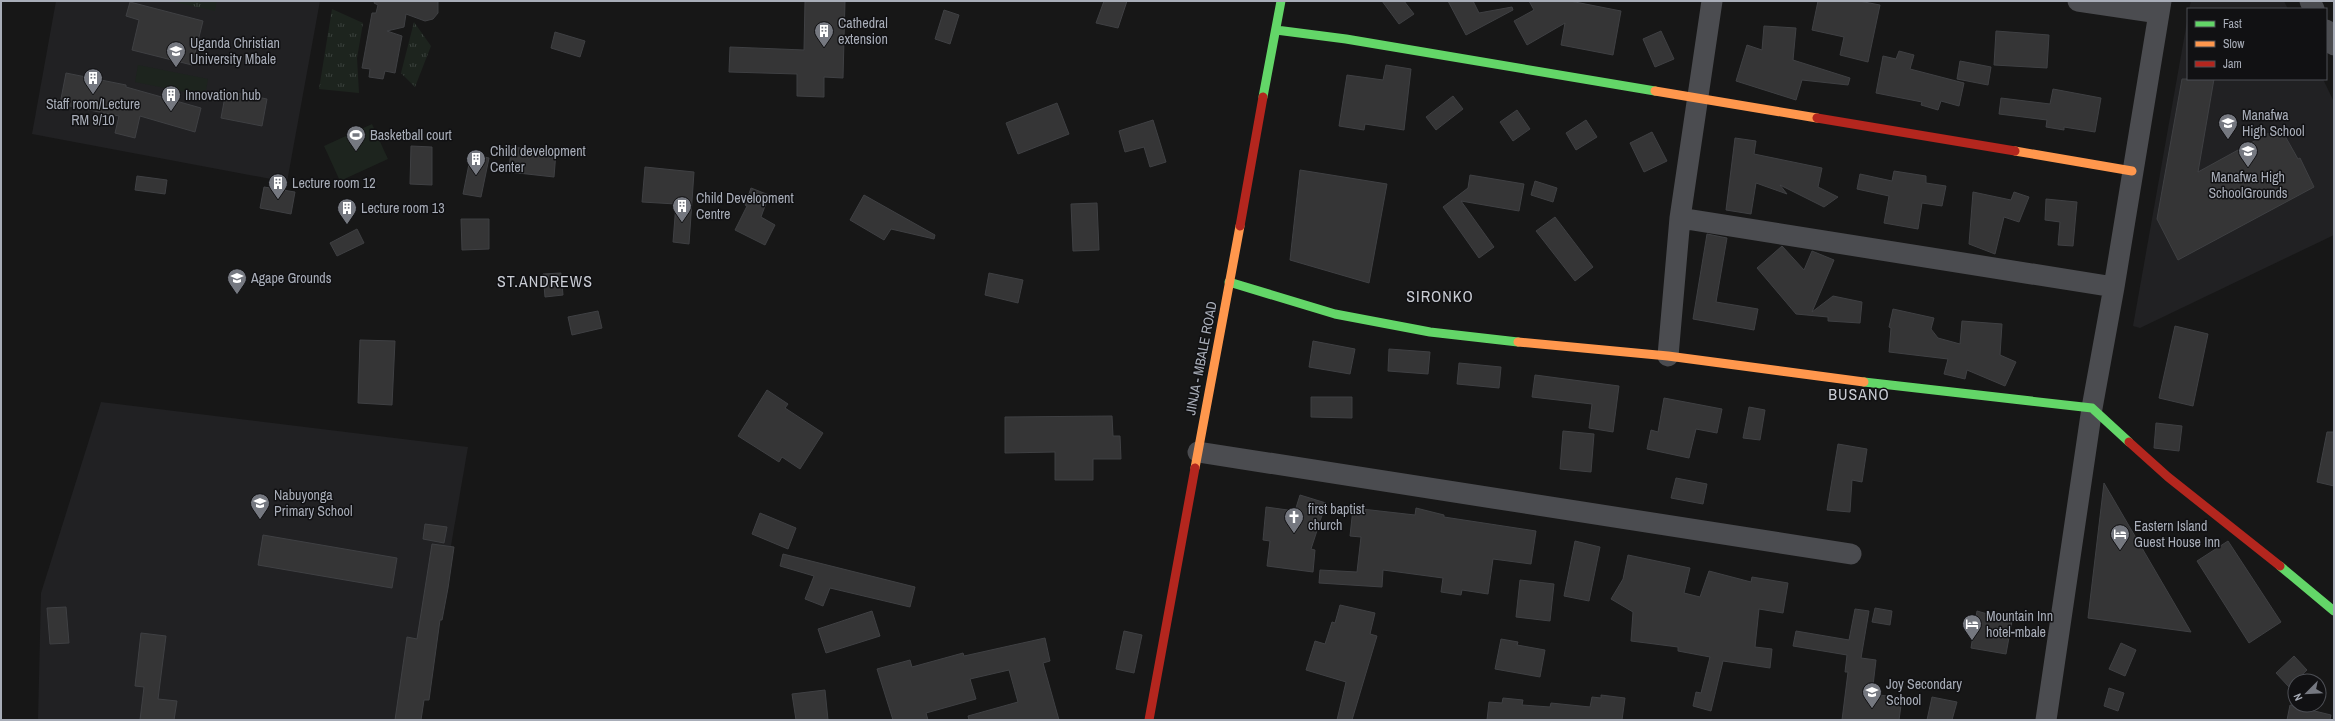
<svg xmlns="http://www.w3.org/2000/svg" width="2335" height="721" font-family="'Archivo Narrow',sans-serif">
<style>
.built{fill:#212123}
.grass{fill:url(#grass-tufts)}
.green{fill:#1d241e}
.building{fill:#353536;stroke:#3f4043}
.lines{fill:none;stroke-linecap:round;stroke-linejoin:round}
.street{stroke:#4b4c50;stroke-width:21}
.fast{stroke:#63d668;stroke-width:9}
.slow{stroke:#ff974d;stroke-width:9}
.jam{stroke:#b3261e;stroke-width:9}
.labels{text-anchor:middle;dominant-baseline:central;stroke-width:3;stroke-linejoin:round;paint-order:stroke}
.poi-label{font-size:14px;fill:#a8adb8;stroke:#111113;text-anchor:start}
.street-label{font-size:14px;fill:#a8adb8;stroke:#111113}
.quarter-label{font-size:16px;letter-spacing:1px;fill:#c9ccd4;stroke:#111113}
</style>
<defs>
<pattern id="grass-tufts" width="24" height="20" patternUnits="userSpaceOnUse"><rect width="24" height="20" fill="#1d241e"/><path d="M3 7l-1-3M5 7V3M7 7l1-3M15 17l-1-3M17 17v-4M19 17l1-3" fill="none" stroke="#3b413d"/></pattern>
</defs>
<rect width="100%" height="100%" fill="#171717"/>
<path class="built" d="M56 1H320L287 182 32 134Z
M2191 1H2284L2288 9H2189Z
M2188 16V79H2323L2334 102V235L2140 328 2133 326Z
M101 402 468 447 421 720H38L41 593Z"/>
<path class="grass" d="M169 1H217L215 11Z
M332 9 363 23 357 58 359 93 319 89Z
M414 22 431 46 415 87 401 73Z"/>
<path class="green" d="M138 65 208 79 205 96 135 82Z
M372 124 388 159 340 181 324 146Z"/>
<path class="building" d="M375 1H438V13L433 19 425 21 406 14 404 27 387 31 402 36 395 73 385 71 383 79 369 77 370 69 362 68 372 13H376L378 5 374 3Z
M805 1H845L843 78 824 77V97L797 96V74L729 72 730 47 804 50Z
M1104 1H1127L1118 28 1096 23Z
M1382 1H1404L1414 14 1399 24Z
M1448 1H1473L1479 13 1512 7 1513 10 1466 35Z
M1529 1H1570L1621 11 1613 55 1561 45 1565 23 1527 45 1514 21 1534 10Z
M1818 1H1859L1880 5 1868 62 1840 55 1844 37 1812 30Z
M130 2 203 21 192 65 132 50 139 20 126 16Z
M944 10 959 15 950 44 935 39Z
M1764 26 1796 28 1793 60 1850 78 1848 85 1802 80 1796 100 1736 81 1747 45 1762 50Z
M1661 31 1674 59 1655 67 1643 39Z
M1996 31 2049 35 2047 68 1994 65Z
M555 32 585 41 580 57 551 48Z
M1899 51 1914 55 1910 69 1964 83 1959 106 1941 101 1938 110 1921 105 1922 102 1876 93 1883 56 1896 59Z
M1960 61 1991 67 1988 85 1957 79Z
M1386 65 1411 69 1404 130 1365 124 1364 130 1339 126 1347 75 1383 80Z
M66 73 126 85V87L201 108 195 132 140 116 135 138 115 133 119 116 60 104Z
M2182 79H2214L2198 172 2280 127 2298 159 2300 158 2314 187 2178 260 2157 219Z
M2053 89 2101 98 2095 132 2064 127V130L2046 127 2047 120 1999 114 2001 98 2050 104Z
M226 91 267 99 262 126 221 118Z
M1453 96 1463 109 1436 130 1426 117Z
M1057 103 1069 134 1018 154 1006 123Z
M1517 110 1530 129 1513 141 1500 122Z
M1153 120 1166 162 1150 167 1144 147 1125 152 1119 131Z
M1586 120 1597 137 1576 150 1566 133Z
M1652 132 1667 161 1644 172 1630 143Z
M1735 138 1756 141 1754 154 1822 168 1818 187 1838 197 1824 207 1780 185 1787 194 1756 183 1751 214 1726 210Z
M411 146 432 147V185L410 184Z
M511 147 556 152 554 177 509 172Z
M471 154 489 158 481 197 463 194Z
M645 167 694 172 689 244 673 242 676 204 642 202Z
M1300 170 1387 184 1369 283 1290 260Z
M1894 171 1926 176V183L1946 186 1942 206 1922 203 1918 229 1884 223 1889 196 1857 189 1860 174 1892 181Z
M1470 175 1524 184 1519 211 1461 201 1494 247 1479 258 1443 207 1468 188Z
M137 176 167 180 165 194 135 190Z
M1535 181 1557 188 1553 202 1531 195Z
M264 187 295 192 291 214 260 208Z
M751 188 769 195 761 217 775 225 765 245 735 230 747 206 745 205Z
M1973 192 2011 200 2014 192 2029 197 2019 222 2004 217 1995 254 1969 244Z
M864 195 935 235 934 239 891 229 884 240 850 220Z
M2046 199 2077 202 2073 246 2058 245 2060 222 2045 220Z
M1097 203 1099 250 1073 251 1071 204Z
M1555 217 1593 267 1575 281 1536 231Z
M461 219H489V249L462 250Z
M357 229 364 243 337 256 330 243Z
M1707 234 1727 238 1716 302 1758 309 1754 330 1693 319Z
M1782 246 1804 270 1812 251 1834 260 1812 312 1833 296 1862 302 1860 323 1828 321V317L1796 314 1757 268Z
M561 273 563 295 545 297 543 274Z
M989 273 1023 280 1018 303 985 295Z
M1893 309 1934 318 1931 329 1938 338 1960 344 1962 321 2002 324 2000 355 2016 362 2005 386 1967 370 1965 379 1944 374 1948 359 1889 352 1891 328 1889 327Z
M598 311 602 328 572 335 568 317Z
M2175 326 2208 334 2193 406 2159 398Z
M360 340 395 341 392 405 358 403Z
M1313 341 1355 349 1350 374 1309 367Z
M1389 349 1430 352 1428 374 1388 371Z
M1459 363 1501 367 1499 388 1457 384Z
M1535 375 1619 386 1613 432 1589 428 1592 404 1532 397Z
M767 390 788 404 785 408 823 433 800 469 782 457 779 462 738 436Z
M1311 397H1352V418L1311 417Z
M1664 398 1722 409 1717 433 1696 429 1689 458 1647 449 1651 430 1658 432Z
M1749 407 1765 410 1760 440 1743 438Z
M1112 416 1113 436H1120L1121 459H1093V480H1055V452L1005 453V417Z
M2156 423 2182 426 2179 451 2154 448Z
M1563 431 1594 434 1591 472 1560 469Z
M2327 432H2334V486L2317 482Z
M1838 444 1867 449 1862 482 1852 480 1850 512 1827 510Z
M1676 478 1707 484 1703 504 1671 498Z
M2104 483 2191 632 2088 618Z
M1300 495 1326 503 1311 549 1315 550 1313 572 1267 566 1270 541 1263 540 1266 507 1295 511Z
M1353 508 1415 515 1416 508 1444 515V517L1536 531 1531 564 1493 559 1488 594 1462 590 1461 595 1441 592 1443 578 1383 570 1382 587 1319 583 1320 570 1357 572 1361 537 1350 536Z
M760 513 796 528 788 549 752 534Z
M425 524 447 527 444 543 423 539Z
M263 535 397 558 392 588 258 565Z
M1575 541 1600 547 1589 601 1564 596Z
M2228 541 2281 622 2249 643 2197 561Z
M432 544 454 547 448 588 442 620H440L429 700H424L421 720H395L407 637 417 639Z
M783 554 915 587 910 607 830 588 823 606 805 599 814 576 780 566Z
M1628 555 1690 568 1684 593 1700 597 1709 571 1751 582 1752 577 1788 583 1783 613 1759 609 1755 647 1772 649 1770 668 1723 661 1711 711 1693 706 1696 692 1701 693 1710 657 1678 651V647L1631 641 1633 612 1611 599 1623 579Z
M1520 580 1554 584 1550 621 1516 617Z
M1340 605 1375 613 1370 634 1377 636 1352 720H1337L1346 682 1306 670 1315 641 1325 644 1332 622 1335 623Z
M66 607 69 643 50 644 47 608Z
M1875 608 1892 611 1890 625 1872 622Z
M1855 609 1869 611 1861 658 1876 660 1872 694 1902 698 1899 720H1842L1848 672H1845L1847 655 1793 646 1796 631 1849 640Z
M872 611 880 636 826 653 818 629Z
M1977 611 2012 621 2006 654 1971 648Z
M1124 631 1142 635 1134 673 1116 669Z
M141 633 166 636 158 699 177 701 174 720H140L144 687 135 686Z
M1045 638 1050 661 1043 663 1059 720H969L968 716 1018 702 1009 670 970 679 976 699 926 713 928 720H893L877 669 910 660 912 667 963 653 964 656Z
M1501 639 1518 642 1517 645 1545 650 1540 677 1495 669Z
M2121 643 2136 650 2125 676 2109 669Z
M2294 656 2307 670 2289 687 2276 673Z
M2109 688 2124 693 2118 711 2104 706Z
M825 690 828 720H796L792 694Z
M1601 695 1625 698 1622 720H1487L1489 702 1502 703 1503 698 1523 700 1522 705 1550 707 1551 703 1590 707 1592 697 1601 698Z
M1932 697 1957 702 1952 720H1927Z
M2290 705 2331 715 2330 720H2287Z"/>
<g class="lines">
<path class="street" d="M2078 1 2159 13
M2310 1 2314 9
M2326 30 2334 45
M1680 218 2114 287
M1668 356 1680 218 1712 1
M1198 452 1851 554
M2046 720 2092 408 2114 287 2161 1"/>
<path class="fast" d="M1276 30 1346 39 1655 91
M1263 97 1281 1
M1229 282 1335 314 1430 332 1518 342
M1864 382 2092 408 2129 442
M2280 566 2334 611"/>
<path class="slow" d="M1655 91 1817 118
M2015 151 2132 171
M1518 342 1668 356 1864 382
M1195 468 1240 226"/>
<path class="jam" d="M1817 118 2015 151
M1240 226 1263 97
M2129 442 2168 477 2280 566
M1149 720 1195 468"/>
</g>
<defs>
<g id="building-pin" transform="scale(1)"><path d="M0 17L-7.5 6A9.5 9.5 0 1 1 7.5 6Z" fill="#757880" stroke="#111113"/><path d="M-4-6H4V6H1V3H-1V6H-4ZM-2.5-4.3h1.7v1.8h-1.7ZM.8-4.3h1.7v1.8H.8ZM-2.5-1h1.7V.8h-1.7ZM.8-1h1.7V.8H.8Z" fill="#fff"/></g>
<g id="university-pin" transform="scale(1)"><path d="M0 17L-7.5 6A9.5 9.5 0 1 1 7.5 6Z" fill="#757880" stroke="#111113"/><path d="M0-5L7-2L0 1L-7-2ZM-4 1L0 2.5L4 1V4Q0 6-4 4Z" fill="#fff"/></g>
<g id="school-pin" transform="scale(1)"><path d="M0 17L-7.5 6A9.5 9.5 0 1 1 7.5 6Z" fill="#757880" stroke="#111113"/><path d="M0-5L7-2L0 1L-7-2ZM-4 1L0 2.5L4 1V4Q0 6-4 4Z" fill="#fff"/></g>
<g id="stadium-pin" transform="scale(1)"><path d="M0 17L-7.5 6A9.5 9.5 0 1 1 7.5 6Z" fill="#757880" stroke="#111113"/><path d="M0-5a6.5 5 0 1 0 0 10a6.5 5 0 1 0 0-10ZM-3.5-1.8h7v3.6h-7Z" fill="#fff"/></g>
<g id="church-pin" transform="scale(1)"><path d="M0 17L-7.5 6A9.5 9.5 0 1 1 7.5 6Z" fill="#757880" stroke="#111113"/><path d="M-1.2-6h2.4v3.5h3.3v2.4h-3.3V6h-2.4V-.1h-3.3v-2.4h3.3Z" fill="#fff"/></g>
<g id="hotel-pin" transform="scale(1)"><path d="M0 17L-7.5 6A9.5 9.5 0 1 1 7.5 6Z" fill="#757880" stroke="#111113"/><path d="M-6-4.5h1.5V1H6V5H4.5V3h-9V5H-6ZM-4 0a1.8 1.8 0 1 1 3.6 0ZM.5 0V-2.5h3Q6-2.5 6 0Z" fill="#fff"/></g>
</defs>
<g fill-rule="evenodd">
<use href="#building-pin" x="824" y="31"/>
<use href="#university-pin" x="176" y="51"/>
<use href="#building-pin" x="93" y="78"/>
<use href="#building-pin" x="171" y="95"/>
<use href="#school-pin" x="2228" y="123"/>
<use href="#stadium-pin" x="356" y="135"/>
<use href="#school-pin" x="2248" y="151"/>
<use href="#building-pin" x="476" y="159"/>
<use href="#building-pin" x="278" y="183"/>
<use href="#building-pin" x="682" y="206"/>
<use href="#building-pin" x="347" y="208"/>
<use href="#university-pin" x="237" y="278"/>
<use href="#school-pin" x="260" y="503"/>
<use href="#church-pin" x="1294" y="517"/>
<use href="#hotel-pin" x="2120" y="534"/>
<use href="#hotel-pin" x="1972" y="624"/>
<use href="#school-pin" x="1872" y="692"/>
</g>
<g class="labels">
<g class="poi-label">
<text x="838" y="23">Cathedral<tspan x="838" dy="16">extension</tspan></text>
<text x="190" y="43">Uganda Christian<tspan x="190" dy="16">University Mbale</tspan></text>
<text x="185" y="95">Innovation hub</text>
<text x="93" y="104" text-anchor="middle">Staff room/Lecture<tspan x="93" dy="16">RM 9/10</tspan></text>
<text x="2242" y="115">Manafwa<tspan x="2242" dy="16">High School</tspan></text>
<text x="370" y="135">Basketball court</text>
<text x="490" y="151">Child development<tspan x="490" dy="16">Center</tspan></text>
<text x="2248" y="177" text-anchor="middle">Manafwa High<tspan x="2248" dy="16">SchoolGrounds</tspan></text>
<text x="292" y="183">Lecture room 12</text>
<text x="696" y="198">Child Development<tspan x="696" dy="16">Centre</tspan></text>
<text x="361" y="208">Lecture room 13</text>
<text x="251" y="278">Agape Grounds</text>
<text x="274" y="495">Nabuyonga<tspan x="274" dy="16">Primary School</tspan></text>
<text x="1308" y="509">first baptist<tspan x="1308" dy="16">church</tspan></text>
<text x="2134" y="526">Eastern Island<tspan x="2134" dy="16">Guest House Inn</tspan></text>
<text x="1986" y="616">Mountain Inn<tspan x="1986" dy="16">hotel-mbale</tspan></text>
<text x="1886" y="684">Joy Secondary<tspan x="1886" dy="16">School</tspan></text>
</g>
<g class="street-label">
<text transform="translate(1201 358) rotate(-79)">JINJA - MBALE ROAD</text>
</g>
<g class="quarter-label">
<text x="545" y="281">ST.ANDREWS</text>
<text x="1440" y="296">SIRONKO</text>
<text x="1859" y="394">BUSANO</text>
</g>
</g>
<rect width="2335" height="721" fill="none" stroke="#a8adb8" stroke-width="4"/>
<rect x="2187" y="8" width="140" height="72" fill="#111113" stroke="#4d4f55"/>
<rect x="2195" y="21" width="20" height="6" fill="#63d668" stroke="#4d4f55"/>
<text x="2223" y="28" font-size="12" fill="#a8adb8">Fast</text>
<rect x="2195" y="41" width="20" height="6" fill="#ff974d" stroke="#4d4f55"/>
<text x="2223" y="48" font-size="12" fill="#a8adb8">Slow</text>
<rect x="2195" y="61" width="20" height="6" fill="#b3261e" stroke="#4d4f55"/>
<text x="2223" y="68" font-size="12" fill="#a8adb8">Jam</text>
<g transform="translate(2307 693) rotate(246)"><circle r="19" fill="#111113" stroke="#4d4f55"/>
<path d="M0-3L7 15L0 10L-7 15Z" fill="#757880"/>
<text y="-6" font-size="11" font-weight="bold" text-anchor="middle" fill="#a8adb8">N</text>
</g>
</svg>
